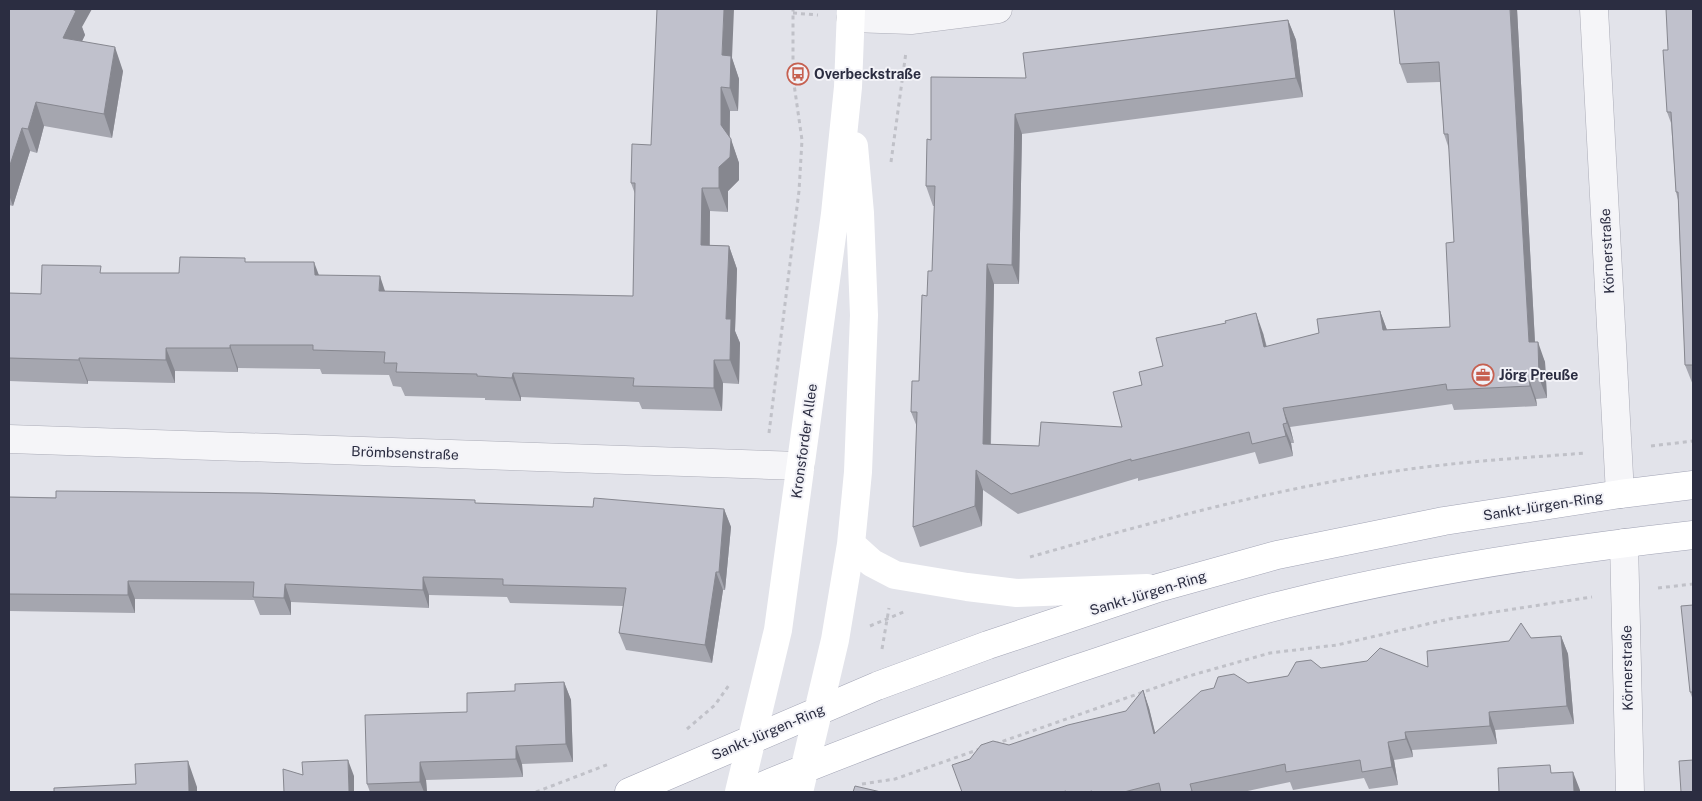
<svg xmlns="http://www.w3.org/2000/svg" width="1702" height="801" font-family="'Public Sans',sans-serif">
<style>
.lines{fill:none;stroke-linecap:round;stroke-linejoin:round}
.minor-casing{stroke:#abacb7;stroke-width:29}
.primary-casing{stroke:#a2a4b5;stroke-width:29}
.path{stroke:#c0c1c8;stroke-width:3;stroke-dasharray:4 4;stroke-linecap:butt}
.minor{stroke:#f5f5f8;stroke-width:28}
.secondary{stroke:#fff;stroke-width:28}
.primary{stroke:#fff;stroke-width:28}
.wall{fill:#a5a6af}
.shaded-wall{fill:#86878f}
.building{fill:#c0c1cc;stroke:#86878f}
.labels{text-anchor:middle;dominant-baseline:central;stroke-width:4;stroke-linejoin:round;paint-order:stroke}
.poi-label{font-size:14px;font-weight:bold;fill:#2b2d41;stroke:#f2f2f7;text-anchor:start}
.street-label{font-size:14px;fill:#2b2d41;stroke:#f2f2f7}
</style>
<rect width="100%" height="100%" fill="#e2e3ea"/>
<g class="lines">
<g class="minor-casing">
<path id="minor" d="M1594 9 1620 494
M851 18 911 20 998 9
M9 439 800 466
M1624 543 1630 792"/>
</g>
<g class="primary-casing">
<path id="primary" d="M629 792 877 686 988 645 1158 588 1277 555 1444 521 1620 494 1693 485
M748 792C855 747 966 707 1076 669 1148 645 1220 620 1294 602 1425 570 1559 550 1693 535"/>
</g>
<path class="path" d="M793 13 818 15
M891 162 906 52
M769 433 799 191 802 140 793 77V9
M1651 446 1693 441
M1030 557C1163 519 1297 482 1434 466 1484 460 1535 457 1586 453
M1658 588 1693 584
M870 626 906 611
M882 649 889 608
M687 729 715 705 729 685
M995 744 1189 676 1270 653 1337 645 1449 619 1592 597
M862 784 895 779 980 749
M536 792 609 764"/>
<use href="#minor" class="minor"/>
<path class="secondary" d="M851 544 872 563 895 575 967 587 1017 593 1147 588
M739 792 778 630 835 214 848 87 851 9
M799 792 835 640 851 544 858 472 864 315 860 213 854 146"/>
<use href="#primary" class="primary"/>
</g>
<path class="wall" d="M9 9 82 27 85 35 82 41 123 71 112 138 44 126 37 153 30 151 13 206 9 205Z
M1517 9 1535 342 1545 362 1547 398 1536 399 1537 406 1454 410 1452 404 1290 427 1294 443H1291L1293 456 1259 464 1255 452 1138 481V478L1018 514 983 490 982 526 920 547 913 527 917 427 911 412 919 381 927 296 932 271 934 206H933L926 186 931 140 1026 78 1288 20 1296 40 1303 97 1022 134 1019 284H994L991 444 1039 446 1122 427 1142 385 1163 366 1263 333 1267 347 1319 333 1380 311 1387 330 1450 327 1454 242 1449 149 1444 134 1440 82 1407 83 1400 64Z
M1693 9V385L1685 365 1678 200 1676 192 1671 123 1667 112 1668 50Z
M732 58 739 79 738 111H730V138L739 163V180L728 191V212L710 211V245L729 246 737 269 735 331 740 343 739 384 723 383 722 411 642 409 639 402 521 397V401L485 400V398L405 396 401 387 393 386 389 375 322 374 320 369 238 368V372L175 371V383L88 381V384L9 381V293L41 294 103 273H179L246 262 319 275 385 291 633 296 635 194 631 183 651 145Z
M9 497 476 503 593 507 724 509 731 527 725 590H723L712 663 626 650 619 633 623 606 510 603 507 597 429 595V608L291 602V615H260L254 600 135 599V613L9 611Z
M1693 605V700L1690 692Z
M1561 636 1568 654 1574 724 1495 730 1497 744 1412 750 1413 757 1394 760 1398 785 1369 789 1364 778 1293 790 1290 782 1243 792H962L1009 745 1126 711 1143 690 1149 708 1155 733 1248 683 1288 676 1321 668 1428 667 1531 638Z
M564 682 571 700 573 762 522 764 523 777 426 780 427 792H370L367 784 515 691Z"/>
<path class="shaded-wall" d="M71 9H92L82 27 85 35 72 62 63 38Z
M724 9H734L732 58 739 79 738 111 730 88 722 55Z
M1510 9H1517L1536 362 1529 342Z
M1288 20 1296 40 1303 97 1296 78Z
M115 47 123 71 112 138 104 114Z
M721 87 730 111 729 149 721 125Z
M36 102 44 126 37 153 28 129Z
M1015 114 1022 134 1019 284 1012 265Z
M22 128 30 151 13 206 9 195V168Z
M731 139 739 163V180L728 191V212L719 188V167Z
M702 188 710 211 709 269 701 245Z
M729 246 737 269 735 331 740 343 739 384 730 360 726 319Z
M314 262 323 286 315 275Z
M987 264 994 284 990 463 983 444Z
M380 276 388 300 379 291Z
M1380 311 1387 330H1383Z
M1256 313 1263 333 1271 367 1264 347Z
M1538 342 1545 362 1547 398 1539 378Z
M230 345 238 368V372L230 348Z
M166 348 175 371V383L166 360Z
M79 358 88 381V384L79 360Z
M714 360 723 383 722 411 714 388Z
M513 373 521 397V401L512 378Z
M1529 379 1536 399 1537 406 1530 386Z
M1283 408 1290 427 1294 443 1287 423Z
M1283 424 1291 443 1293 456 1286 436Z
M976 470 983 490 982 526 975 506Z
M724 509 731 527 725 590 719 572Z
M716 572 723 590 712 663 705 645Z
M423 577 429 595V608L423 590Z
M128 581 135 599V613L128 595Z
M285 584 291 602V615L284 598Z
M1561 636 1568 654 1574 724 1567 706Z
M564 682 571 700 573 762 566 744Z
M1143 690 1149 708 1160 752 1154 734Z
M1489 712 1495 730 1497 744 1490 726Z
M1405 732 1412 750 1413 757 1406 739Z
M1388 742 1394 760 1398 785 1392 767Z
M516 746 522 764 523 777 516 759Z
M348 760 354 776V792H349Z
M188 761 197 787V792H189Z
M420 762 426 780 427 792H424L420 782Z
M1573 772 1580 790V792H1574Z"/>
<path class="building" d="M9 9H72L76 11 63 38 115 47 104 114 36 102 28 129 22 128 9 168Z
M657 9H724L722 55 731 56 730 88 721 87V125L731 139 730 157 719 167V188H702L701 245 729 246 726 319H731L730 360H714V388L633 386 634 378 513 373 512 378 477 376V374L396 372 397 363H384L385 352 313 350V345H230V348H166V360L79 358V360L9 358V293L41 294 42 265 101 266 100 273H179L180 257 245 258V262H314L315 275 380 276 379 291 633 296 635 183H631L632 144 651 145Z
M1394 9H1510L1529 342H1538L1539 378 1529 379 1530 386 1447 390 1446 384 1283 408 1287 423 1283 424 1286 436 1252 444 1249 432 1131 461V459L1011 494 976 470 975 506 913 527 917 412H911L912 381H919L922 295 927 296 928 271H932L935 186H926L927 139 931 140V77L1026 78 1023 53 1288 20 1296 78 1015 114 1012 265 987 264 983 444 1039 446 1041 422 1122 427 1113 392 1142 385 1139 372 1163 366 1156 338 1226 323 1225 321 1256 313 1264 347 1319 333 1317 319 1380 311 1383 330 1450 327 1446 243 1454 242 1448 134H1444L1439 62 1400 64Z
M1666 9H1693V365H1685L1678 192H1676L1671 112H1667L1663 50H1668Z
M56 491 260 493 475 500V503L593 507 594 498 724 509 719 572H716L705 645 619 633 626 588 503 585V579L423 577V590L285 584 284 598 253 597 254 582 128 581V595L9 594V497L56 498Z
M1693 605V692H1690L1681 606Z
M1521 623 1531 638 1561 636 1567 706 1489 712 1490 726 1405 732 1406 739 1388 742 1392 767 1362 772 1360 760 1286 772 1285 764 1190 784 1192 791 1188 792H1161L1159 783 1124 792H1092V791L1088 792H1066V791L1062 792H962L952 765 970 759 981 745 993 741 1009 745 1068 725 1126 711 1143 690 1154 734 1201 691 1214 688 1218 677 1234 674 1248 683 1288 676 1296 662 1311 660 1321 668 1367 661 1380 648 1428 667 1427 651 1509 641Z
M564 682 566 744 516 746V759L420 762V782L367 784 365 715 467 712V693L515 691V684Z
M348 760 349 792H284L283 769 303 775 302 762Z
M1693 760V792H1681L1679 761Z
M188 761 189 792H54V788L136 784 135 764Z
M1550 765 1551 773 1573 772 1574 792H1499L1498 768Z
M855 786 881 792H853Z"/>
<defs>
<g id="bus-ring" transform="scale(1.125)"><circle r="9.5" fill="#f2f2f7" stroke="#c66050" stroke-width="1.5"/><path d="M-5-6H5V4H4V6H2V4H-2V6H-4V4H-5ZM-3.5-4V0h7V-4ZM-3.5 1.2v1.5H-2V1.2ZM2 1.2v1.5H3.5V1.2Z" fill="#c66050"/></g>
<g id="office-ring" transform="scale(1.125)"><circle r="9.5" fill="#f2f2f7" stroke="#c66050" stroke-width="1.5"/><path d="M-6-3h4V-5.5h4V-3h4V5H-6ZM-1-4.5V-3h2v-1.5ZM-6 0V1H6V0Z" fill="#c66050"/></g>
</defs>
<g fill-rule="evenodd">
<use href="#bus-ring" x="798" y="74"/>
<use href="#office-ring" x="1483" y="375"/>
</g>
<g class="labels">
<g class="poi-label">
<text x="814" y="74">Overbeckstraße</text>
<text x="1499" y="375">Jörg Preuße</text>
</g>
<g class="street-label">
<text transform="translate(1607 251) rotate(-93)">Körnerstraße</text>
<text transform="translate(804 441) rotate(-82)">Kronsforder Allee</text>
<text transform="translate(405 453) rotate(2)">Brömbsenstraße</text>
<text transform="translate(1543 506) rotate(-9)">Sankt-Jürgen-Ring</text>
<text transform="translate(1148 593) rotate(-17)">Sankt-Jürgen-Ring</text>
<text transform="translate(1627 668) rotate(-91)">Körnerstraße</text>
<text transform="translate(768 732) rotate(-23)">Sankt-Jürgen-Ring</text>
</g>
</g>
<rect width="1702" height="801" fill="none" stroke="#2b2d41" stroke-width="20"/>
</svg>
